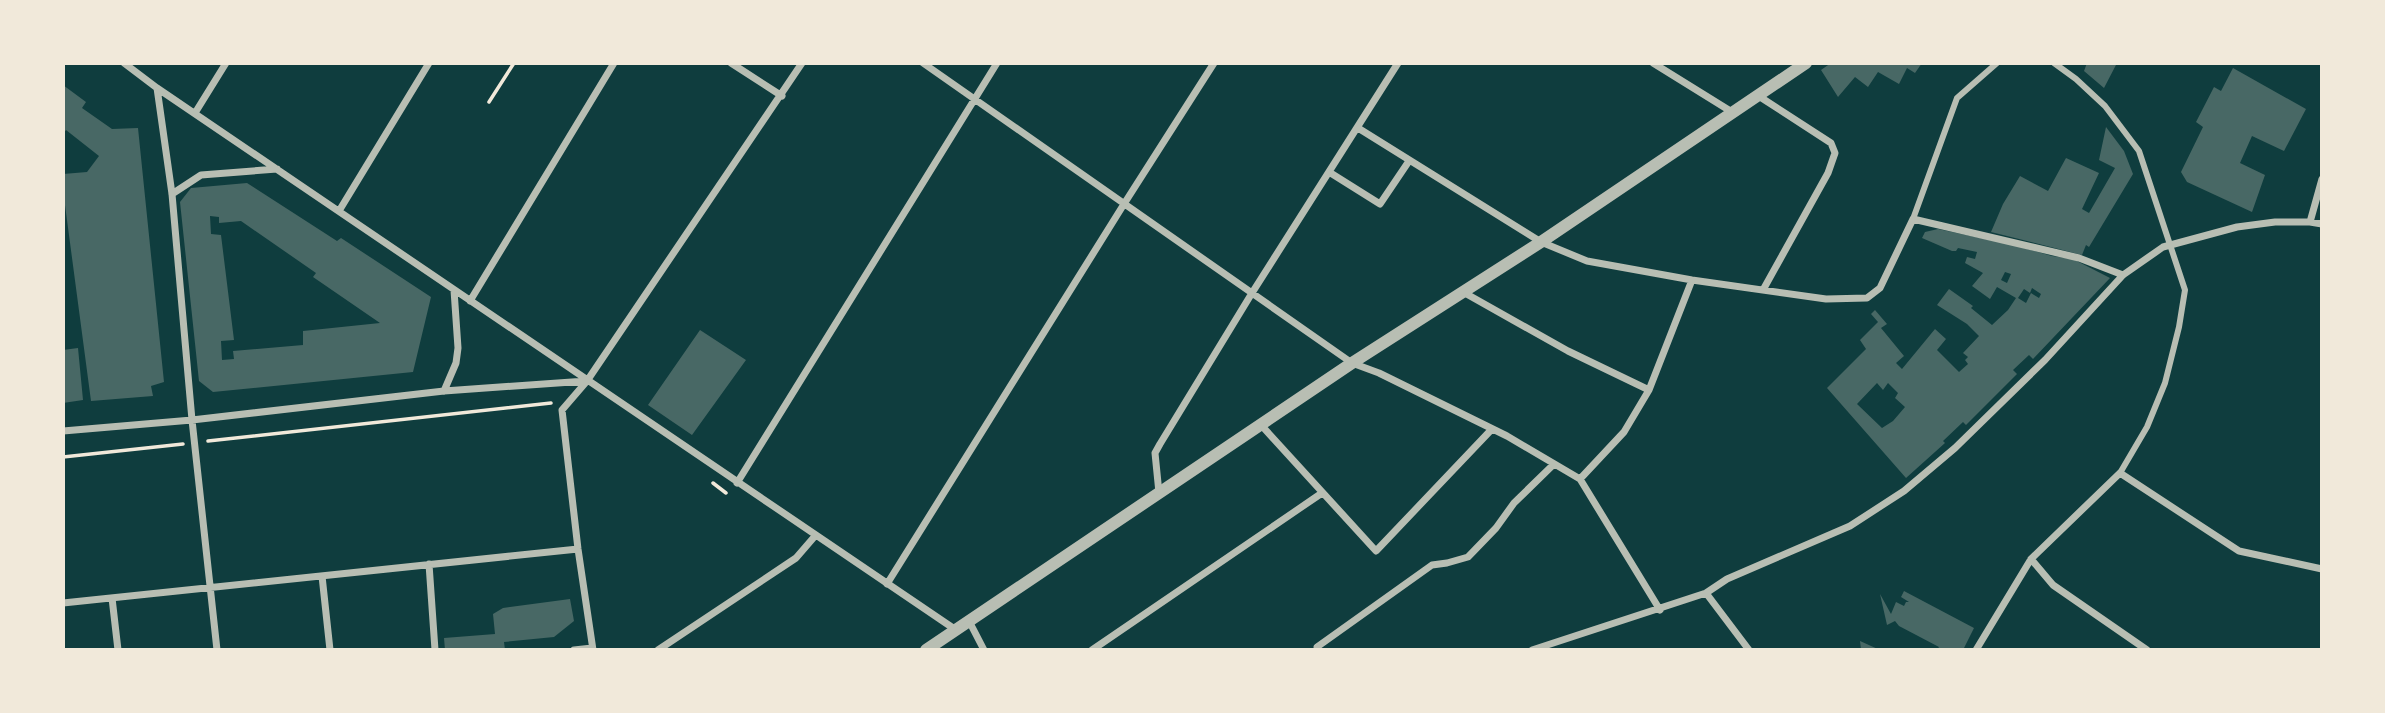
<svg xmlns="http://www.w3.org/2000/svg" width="2385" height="713" font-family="Quicksand,sans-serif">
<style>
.building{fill:#486865;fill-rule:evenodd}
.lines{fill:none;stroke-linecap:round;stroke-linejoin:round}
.path{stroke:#f1e9da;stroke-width:3.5}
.pedestrian{stroke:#b8beb3;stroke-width:6}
.minor{stroke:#b8beb3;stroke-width:7}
.tertiary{stroke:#b8beb3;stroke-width:12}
</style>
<rect width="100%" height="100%" fill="#0f3d3e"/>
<path class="building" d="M1831 63H1922L1915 73 1907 68 1899 84 1878 72 1868 87 1855 77 1838 97 1821 70Z
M2087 63H2117L2104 88 2084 71Z
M2233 68 2306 109 2284 151 2252 136 2240 163 2265 175 2252 212 2187 182 2181 172 2203 127 2196 122 2214 87 2221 91Z
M63 85 86 102 82 108 112 129 138 128 164 382 151 386 153 396 91 401 63 190V174L87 172 99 156 66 130 63 134Z
M2106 127 2124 151 2133 174 2089 247 2086 245 2082 255 1991 232 2003 204 2020 176 2048 191 2066 158 2099 173 2082 209 2089 213 2115 168 2099 160Z
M247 183 337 241 341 238 431 297 413 372 213 392 199 381 180 202 191 188ZM210 216 219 217V223L241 221 316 273 313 277 380 323 303 331V345L233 351 234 359 222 360 221 341 234 340 221 235 211 234Z
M1938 229 2013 245 2052 256 2073 259 2110 278 2033 359 2029 355 2013 370 2017 374 1966 425 1963 422 1943 441 1945 443 1906 478 1827 388 1866 349 1860 340 1878 322 1871 314 1875 310 1887 324 1881 328 1904 356 1896 363 1902 369 1935 329 1946 339 1937 350 1959 372 1968 364 1965 360 1968 357 1963 353 1979 336 1967 324 1937 305 1949 289 1973 306 1971 308 1992 325 2008 310 2016 298 1997 287 1990 299 1972 286 1983 273 1965 263 1967 257 1975 259 1977 252 1958 248 1956 251H1952L1922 238 1925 232ZM2005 272 2011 274 2007 283 2001 280ZM2032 288 2041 294 2039 298 2031 293 2026 303 2018 298 2024 289 2030 293ZM1877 383 1883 390 1888 383 1898 393 1895 398 1905 407 1893 421 1882 428 1857 404Z
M700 330 746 360 692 435 648 405Z
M78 348 83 400 63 403V350Z
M1904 591 1974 628 1963 650H1937L1939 647 1899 626 1895 621 1887 625 1880 594 1891 614 1896 602 1904 606 1906 602H1909L1901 597Z
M570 599 574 621 554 637 504 642 505 650H445L444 638 495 634 493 614 503 608Z
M1860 641 1880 650H1861Z"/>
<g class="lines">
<path class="path" d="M489 102 514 63
M208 441 551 403
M63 457 183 444
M713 483 726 493"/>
<path class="pedestrian" d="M2054 63 2076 79 2105 106 2139 151 2185 290 2179 327 2165 383 2147 427 2120 473
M1913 219 1957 98 1997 63"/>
<path class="minor" d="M124 63 157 88 956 630
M731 63 782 96
M923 63 1352 363 1379 373 1507 436 1580 479 1660 610
M1653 63 1732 112
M157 88 172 194 192 420 217 650
M1757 95 1831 143 1835 153 1828 173 1763 290
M195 113 226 63
M1358 128 1541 242 1587 261 1692 280 1826 299 1867 298 1880 288 1913 219 2079 258 2123 275
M1329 172 1380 204 1409 161
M172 194 201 175 277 169
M339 211 429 63
M2310 222 2322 179
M1463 292 1568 351 1649 390
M470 301 614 63
M444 391 456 363 458 348 454 290
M1261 425 1376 551 1492 429
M63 431 192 420 444 391 586 381
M1580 479 1624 432 1649 390 1692 280
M737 483 997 63
M1159 493 1155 453 1160 444 1252 293 1398 63
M2031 559 2053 585 2147 650
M429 564 435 650
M322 576 330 650
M887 584 1124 204 1214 63
M1706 593 1749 650
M112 598 118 650
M63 603 578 549
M969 621 984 650
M574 650 592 648
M593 650 578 549 562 410 587 381 802 63
M658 650 796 558 815 536
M1092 650 1322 493
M1318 650 1317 647 1432 565 1447 563 1468 557 1496 528 1514 503 1554 464
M1532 650 1706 593 1727 579 1850 526 1904 491 1955 448 2045 360 2123 275 2163 247 2237 227 2275 222H2310L2322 224
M1976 650 2031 559 2120 473 2239 551 2322 569"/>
<path class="tertiary" d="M926 650 1352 363 1541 242 1806 63"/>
</g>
<rect width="2385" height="713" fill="none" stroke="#f1e9da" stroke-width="130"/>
</svg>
